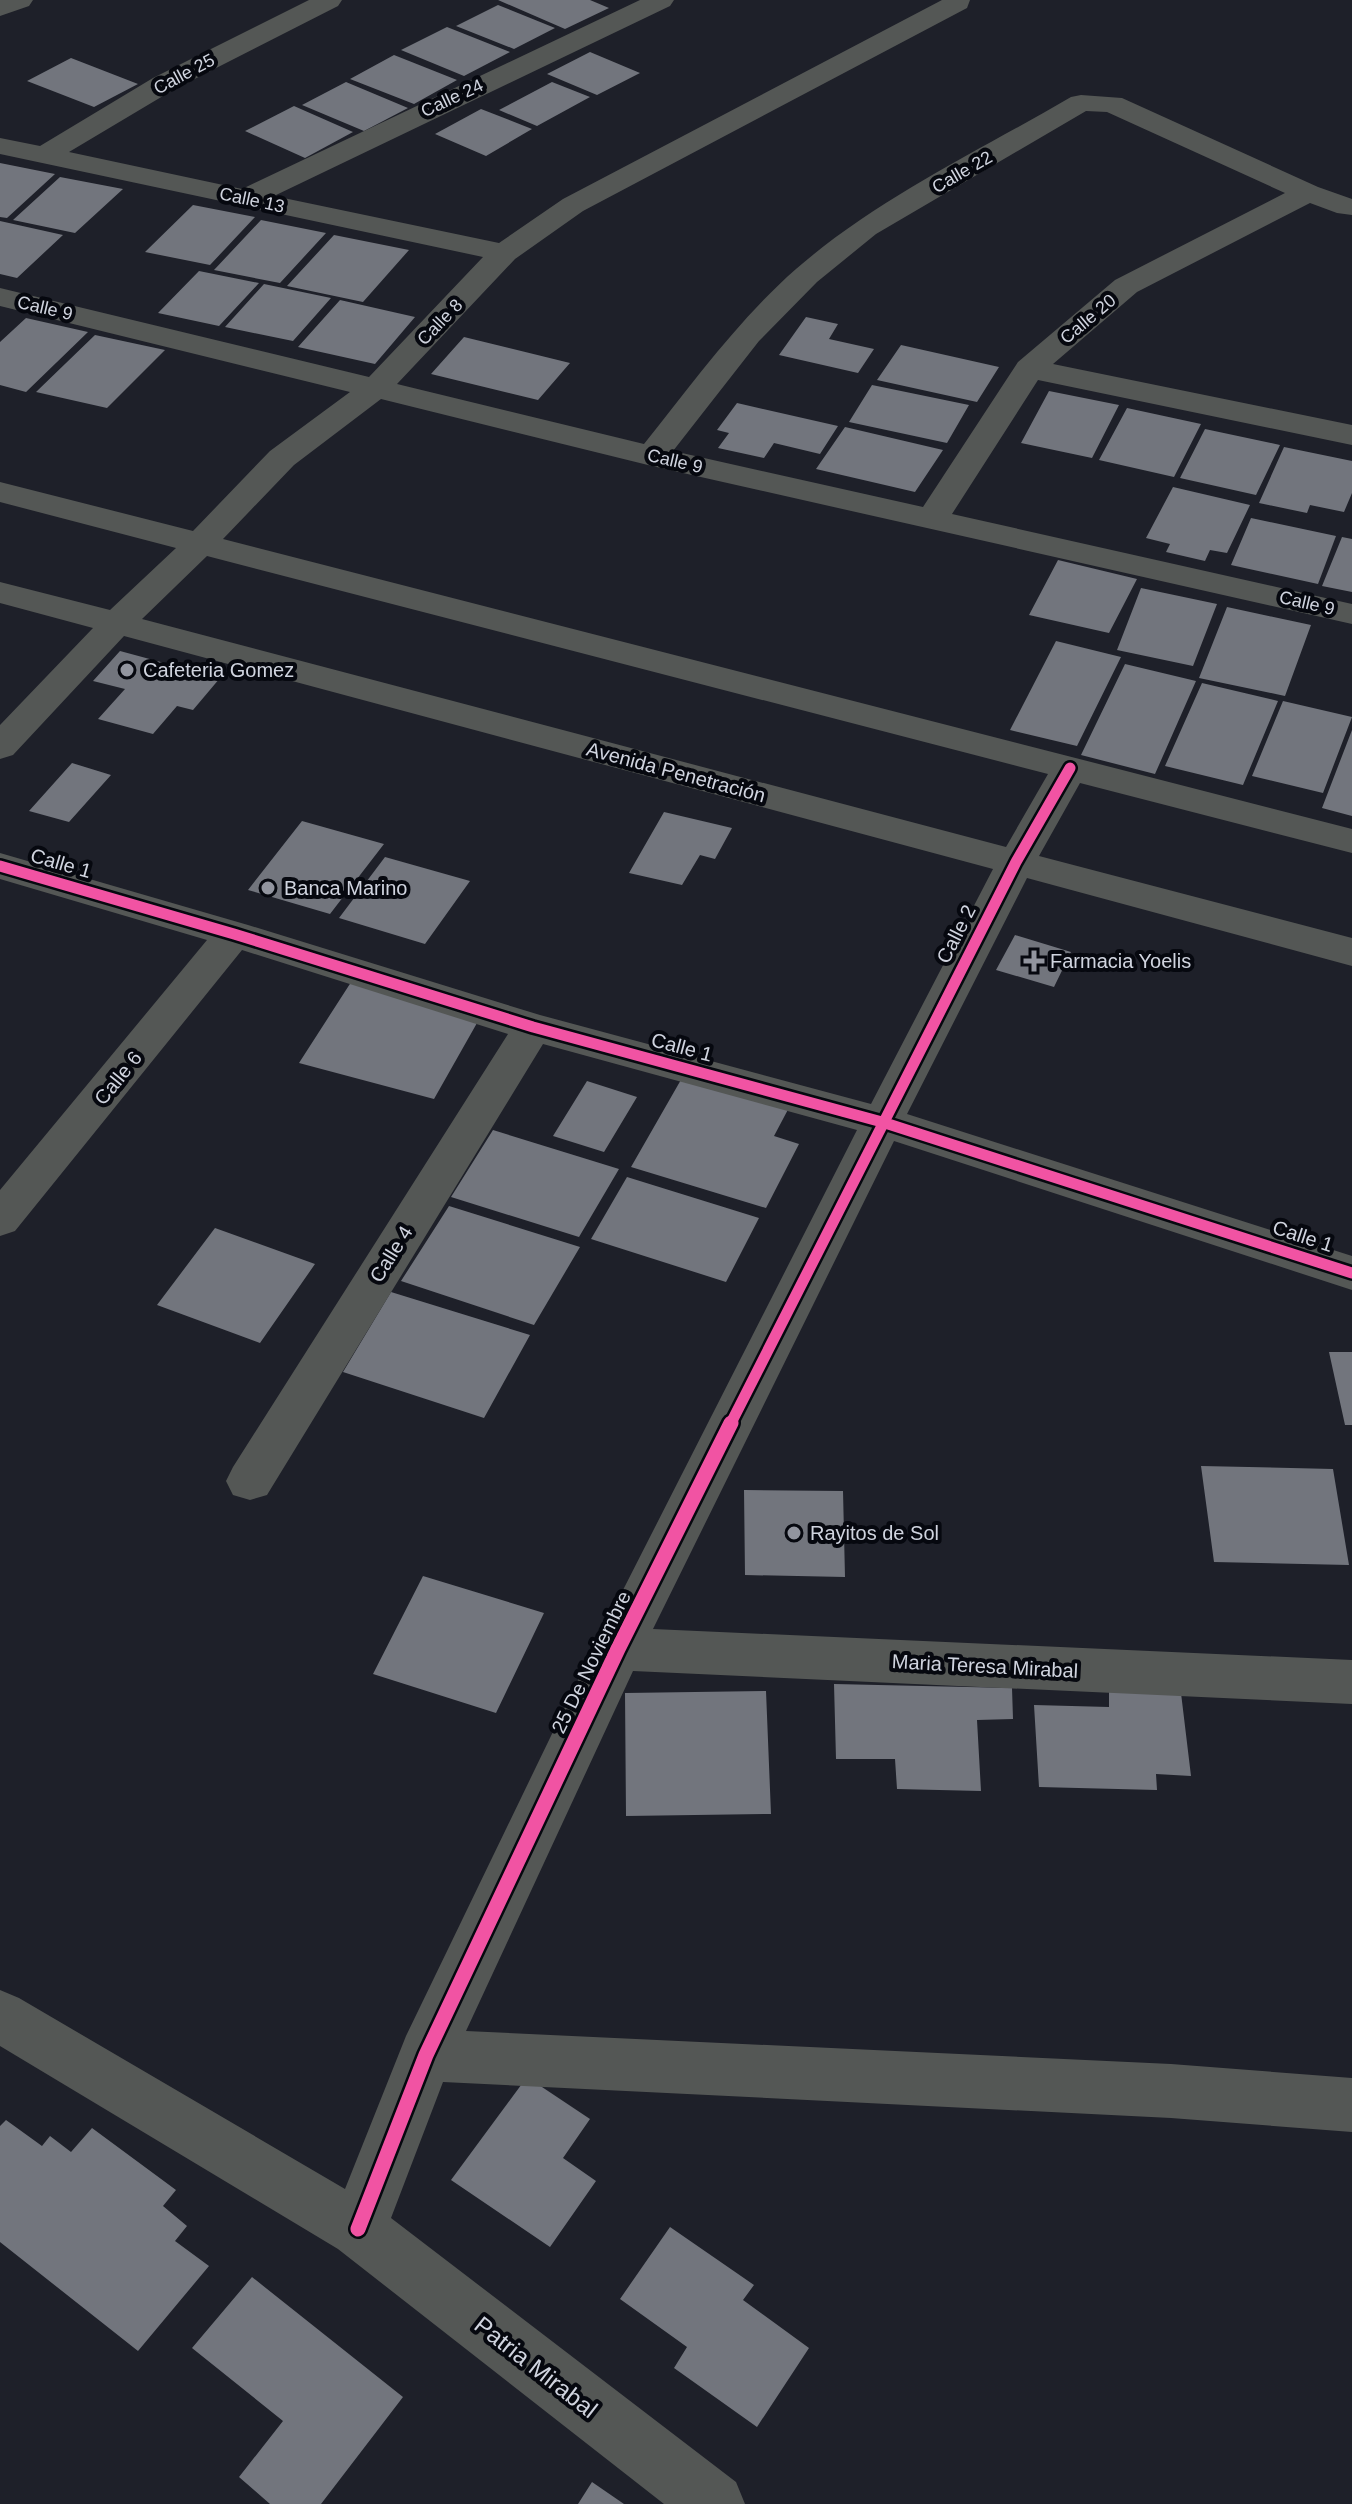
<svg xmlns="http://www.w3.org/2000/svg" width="1352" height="2504" font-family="Helvetica,sans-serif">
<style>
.building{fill:#72757d}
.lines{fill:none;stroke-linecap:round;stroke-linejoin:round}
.minor{fill:#545755;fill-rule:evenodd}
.cycleway-far1-casing{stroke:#06080f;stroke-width:16}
.cycleway-casing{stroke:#06080f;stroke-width:20}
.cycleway-far1{stroke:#f153a3;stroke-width:11}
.cycleway{stroke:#f153a3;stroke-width:15}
.poi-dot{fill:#92959f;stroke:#06080f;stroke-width:3}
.labels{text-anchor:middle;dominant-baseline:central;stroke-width:8;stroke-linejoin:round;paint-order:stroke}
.far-street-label{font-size:18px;fill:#d0d4df;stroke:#06080f}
.poi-label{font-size:20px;fill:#d0d4df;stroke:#06080f;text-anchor:start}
.street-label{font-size:20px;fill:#d0d4df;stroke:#06080f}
.near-street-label{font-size:24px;fill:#d0d4df;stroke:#06080f}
</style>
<rect width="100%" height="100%" fill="#1e2029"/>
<path class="building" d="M498 0H590L609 8 565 29Z
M498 5 555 28 514 49 456 26Z
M447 27 510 52 464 76 401 50Z
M590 52 640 73 597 95 547 74Z
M394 55 457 80 414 104 350 79Z
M71 58 138 84 94 107 27 81Z
M346 82 408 108 364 131 302 105Z
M552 82 590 97 537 126 499 110Z
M294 106 353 132 305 158 245 131Z
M481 109 532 129 486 156 435 134Z
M0 163 55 174 7 218 0 217Z
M60 177 123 189 75 233 13 220Z
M193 205 255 217 210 265 145 252Z
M261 220 326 233 280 283 214 270Z
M0 221 63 235 17 278 0 274Z
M334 235 409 250 363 302 287 286Z
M199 271 259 283 219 326 158 313Z
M264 284 331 298 293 341 225 327Z
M340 300 415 317 375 364 298 347Z
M806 317 838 324 829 339 874 349 858 373 779 355Z
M26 318 88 332 26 392 0 385V342Z
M95 335 165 350 107 408 36 392Z
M464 337 570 363 538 400 431 374Z
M901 345 999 367 977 402 877 380Z
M872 385 969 405 947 443 849 422Z
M1049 391 1119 405 1092 458 1021 443Z
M737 403 838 426 820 454 774 443 764 458 718 448 729 433 717 430Z
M1127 408 1201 424 1174 477 1099 460Z
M845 427 943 450 915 492 816 469Z
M1205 429 1280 445 1256 495 1180 478Z
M1284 447 1352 461V493L1344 512 1310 505 1307 513 1259 503Z
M1173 487 1250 505 1227 553 1210 550 1205 561 1166 552 1170 544 1146 538Z
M1251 518 1336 536 1318 584 1231 565Z
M1342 537 1352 539V592L1322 586Z
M1058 560 1137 579 1109 633 1029 615Z
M1141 588 1217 604 1193 666 1117 650Z
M1227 607 1311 625 1285 696 1199 678Z
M1056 641 1121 657 1077 746 1010 730Z
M120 651 220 678 193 710 177 706 153 734 98 719 125 689 93 681Z
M1125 664 1196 681 1155 774 1081 755Z
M1202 683 1278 701 1243 785 1165 766Z
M1283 701 1352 717 1323 793 1252 776Z
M1352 730V816L1322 808Z
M72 763 111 775 69 822 29 811Z
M664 812 732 828 715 859 700 855 682 885 629 873Z
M302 821 384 844 330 914 248 890Z
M385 857 470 881 425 944 339 918Z
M1015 935 1071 952 1054 987 996 970Z
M355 976 477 1023 434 1099 299 1063Z
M686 1071 792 1102 774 1136 799 1144 766 1208 631 1167Z
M587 1081 637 1097 604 1152 553 1136Z
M493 1130 619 1169 579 1237 451 1197Z
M627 1177 759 1218 726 1282 591 1239Z
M449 1206 580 1247 534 1325 401 1281Z
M215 1228 315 1264 260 1343 157 1305Z
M391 1292 530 1335 484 1418 343 1372Z
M1329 1352H1352V1425H1345Z
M1201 1466 1333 1469 1349 1565 1214 1562Z
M744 1490 843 1491 845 1577 745 1575Z
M423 1576 544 1613 496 1713 373 1674Z
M834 1684 1012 1688 1013 1719 977 1720 981 1791 897 1789 895 1759H836Z
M766 1691 771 1814 626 1816 625 1693Z
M1109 1691 1181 1693 1191 1776 1156 1774 1157 1790 1039 1787 1034 1705 1109 1707Z
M527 2077 590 2119 563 2158 596 2181 550 2247 451 2180Z
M6 2120 42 2146 50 2136 71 2152 92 2128 176 2190 163 2206 187 2226 175 2241 209 2266 138 2351 0 2242V2126Z
M670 2227 754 2285 743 2300 809 2348 757 2427 674 2368 687 2347 620 2299Z
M252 2277 403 2397 321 2504H270L239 2477 283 2421 192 2348Z
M592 2482 624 2504H578Z"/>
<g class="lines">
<path class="minor" d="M0 0H33L29 6 0 16Z
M309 0H342L338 6 173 90 69 152 242 189 640 0H674L670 6 274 196 499 243 563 199 942 0H970L967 8 583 211 515 259 397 384 644 444C692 384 738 320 796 269 878 198 979 151 1071 97L1081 95 1122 98 1318 187 1352 199V215L1337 213 1310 203 1137 292 1053 364 1352 425V445L1038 380 952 514 1352 604V624L652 466 381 399 294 465 223 539 1352 829V853L1080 783 1039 856 1352 938V966L1027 878 907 1114 1352 1256V1290L894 1141 653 1629 1352 1660V1704L633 1671 466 2031 1171 2064 1352 2078V2132L1171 2118 443 2082 391 2218 736 2482 745 2504H664L338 2249 0 2046V1990L19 1998 345 2189 406 2036 593 1649 857 1130 543 1044 267 1495 250 1500 233 1495 226 1481 233 1467 508 1034 242 950 15 1231 0 1236V1190L207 940 0 879V853L248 925 540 1015 871 1104 993 869 124 636 13 755 0 759V725L93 628 0 603V582L110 610 176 548 0 502V482L193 531 270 451 350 392 0 306V288L369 377 483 257 0 154V138L40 146 153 78ZM1086 111 1107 112 1285 193 1115 280 1018 362 923 507 673 451 759 341 817 282 876 234ZM207 556 1048 774 1006 847 142 619Z"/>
<g class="cycleway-far1-casing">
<path id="cycleway-far1" d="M0 866 234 934 533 1027 882 1122 1352 1273
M730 1425 1016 862 1070 768"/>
</g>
<g class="cycleway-casing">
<path id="cycleway" d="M358 2229 426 2055 618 1649 731 1423"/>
</g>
<use href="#cycleway-far1" class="cycleway-far1"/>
<use href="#cycleway" class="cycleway"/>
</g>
<g class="poi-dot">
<circle cx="127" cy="670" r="8"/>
<circle cx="268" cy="888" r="8"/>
<path d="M1030 949h8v8h8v8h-8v8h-8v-8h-8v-8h8z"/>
<circle cx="794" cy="1533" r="8"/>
</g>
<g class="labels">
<g class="far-street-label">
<text transform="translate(184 74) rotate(-28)">Calle 25</text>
<text transform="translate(452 98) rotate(-25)">Calle 24</text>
<text transform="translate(962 172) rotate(-30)">Calle 22</text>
<text transform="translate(252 200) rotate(12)">Calle 13</text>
<text transform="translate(45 308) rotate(13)">Calle 9</text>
<text transform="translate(1088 319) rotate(-40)">Calle 20</text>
<text transform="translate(440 322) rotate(-46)">Calle 8</text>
<text transform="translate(675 461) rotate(13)">Calle 9</text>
<text transform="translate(1307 603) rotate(13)">Calle 9</text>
</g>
<g class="poi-label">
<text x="143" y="670">Cafeteria Gomez</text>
<text x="284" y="888">Banca Marino</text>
<text x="1050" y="961">Farmacia Yoelis</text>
<text x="810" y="1533">Rayitos de Sol</text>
</g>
<g class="street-label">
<text transform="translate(676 772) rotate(15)">Avenida Penetración</text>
<text transform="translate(61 863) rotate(16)">Calle 1</text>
<text transform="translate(956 934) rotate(-63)">Calle 2</text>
<text transform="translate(682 1047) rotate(15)">Calle 1</text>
<text transform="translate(118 1078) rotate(-51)">Calle 6</text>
<text transform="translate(1303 1236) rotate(18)">Calle 1</text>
<text transform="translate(391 1254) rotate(-58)">Calle 4</text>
<text transform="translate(591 1662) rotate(-64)">25 De Noviembre</text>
<text transform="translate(985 1666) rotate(3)">Maria Teresa Mirabal</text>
</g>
<g class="near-street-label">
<text transform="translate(536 2367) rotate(38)">Patria Mirabal</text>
</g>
</g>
</svg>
